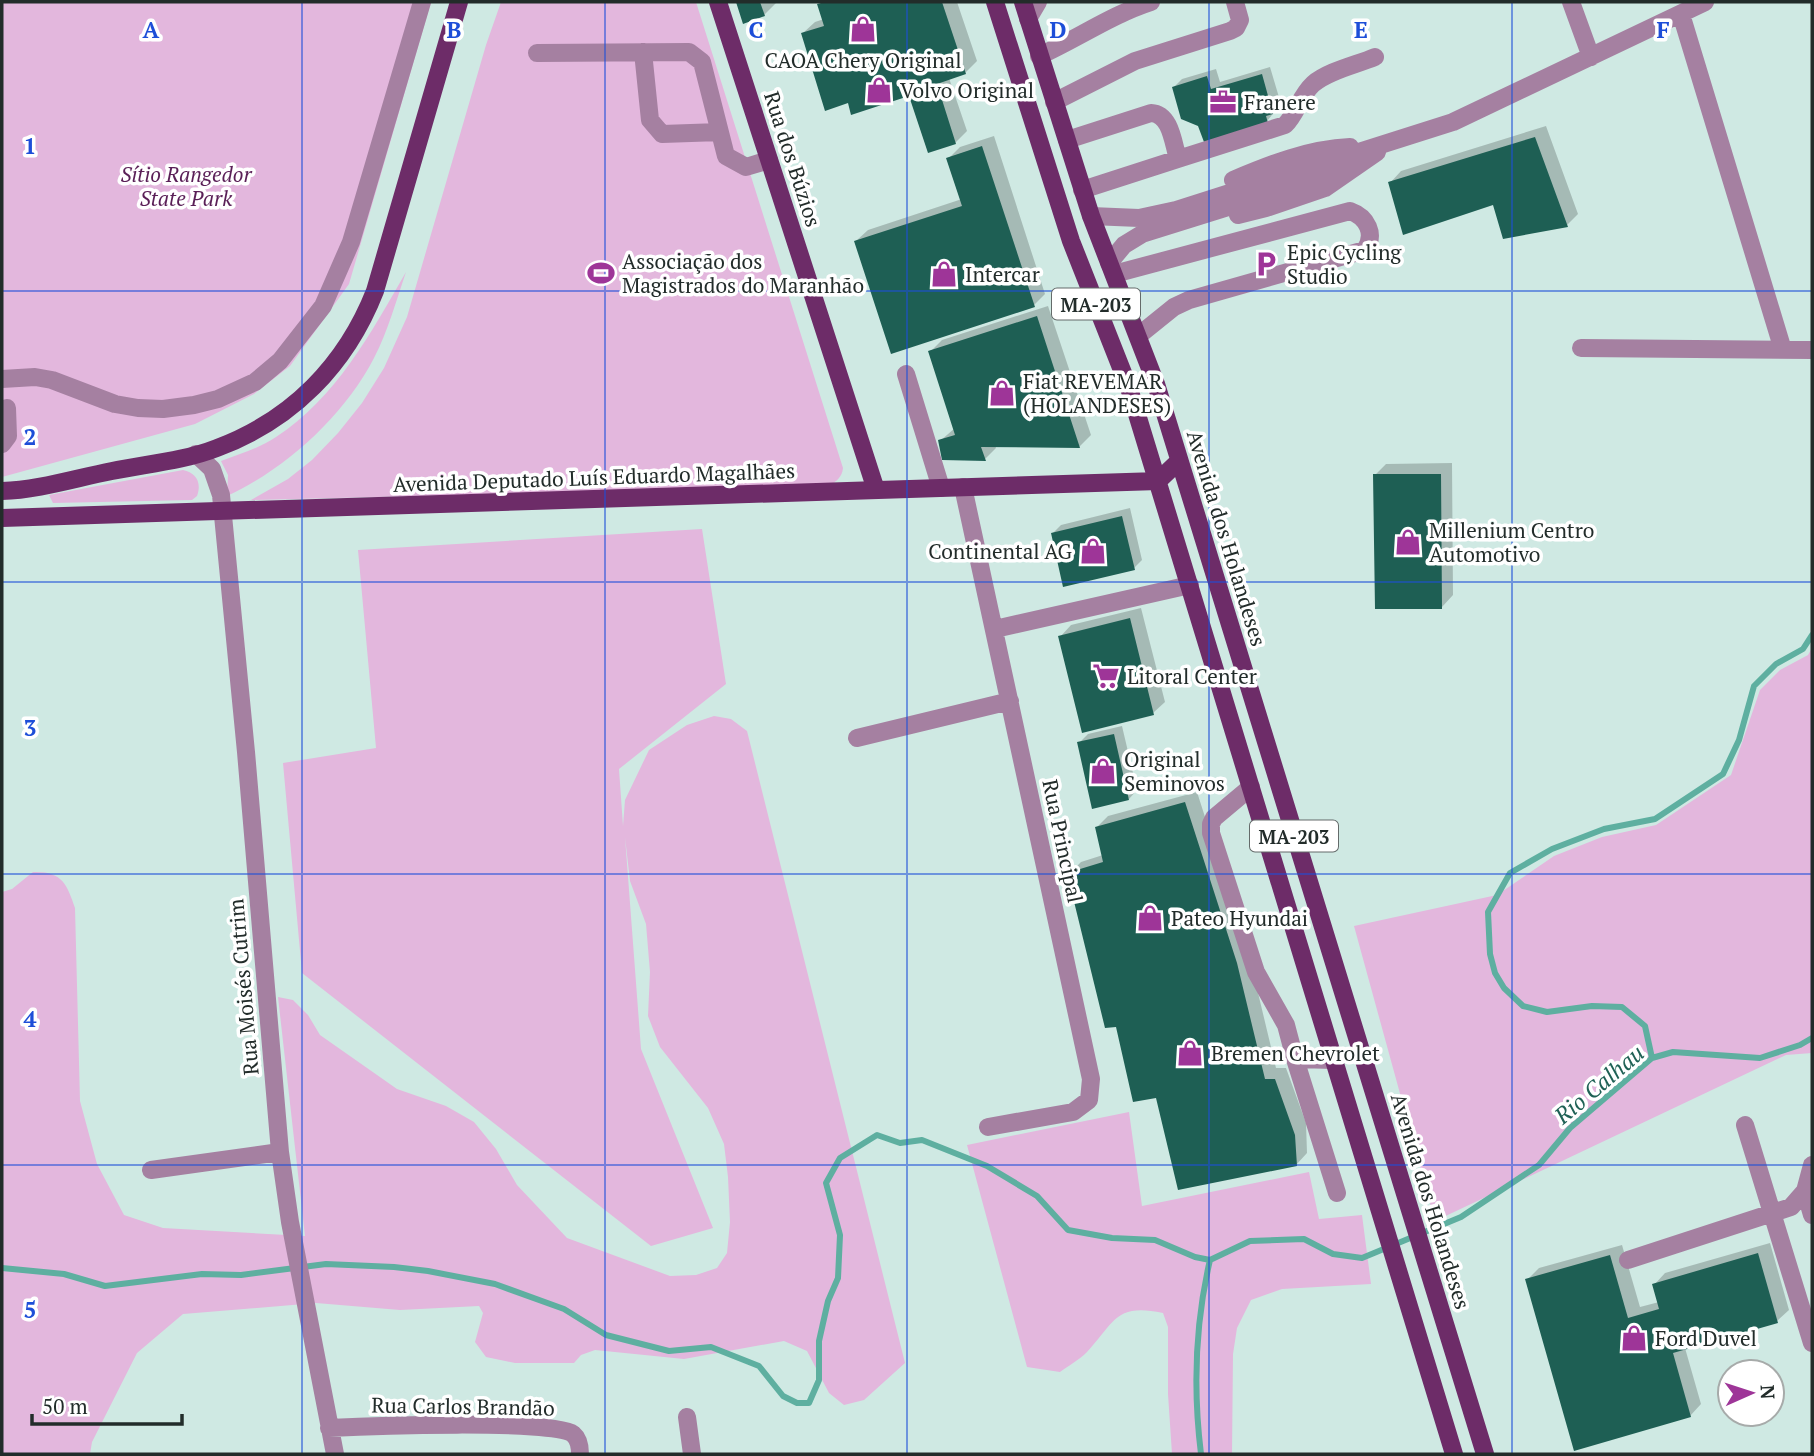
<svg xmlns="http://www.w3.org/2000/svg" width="1814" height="1456" font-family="'PT Serif',serif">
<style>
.green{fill:#e3b7dd}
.shadow{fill:#0003}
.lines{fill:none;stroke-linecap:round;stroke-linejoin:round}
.stream{stroke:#5eafa0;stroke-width:6}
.building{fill:#1e5f54}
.minor{stroke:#a580a1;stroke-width:18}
.major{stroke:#6d2c68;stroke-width:18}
.grid{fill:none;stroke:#1d4ed8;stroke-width:2;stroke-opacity:0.55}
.labels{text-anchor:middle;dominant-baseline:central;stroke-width:7;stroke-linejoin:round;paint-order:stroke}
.shield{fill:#fff;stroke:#646b6a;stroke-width:2}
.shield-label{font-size:19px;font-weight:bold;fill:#222c2a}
.poi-label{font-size:21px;fill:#222c2a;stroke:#fff;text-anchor:start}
.street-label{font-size:21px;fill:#222c2a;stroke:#fff}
.park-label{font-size:21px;font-style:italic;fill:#5a1f57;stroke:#fff}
.water-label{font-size:23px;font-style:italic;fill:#1f6155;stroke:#fff}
.grid-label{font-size:23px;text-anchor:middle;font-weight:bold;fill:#1d4ed8;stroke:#fff;stroke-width:7;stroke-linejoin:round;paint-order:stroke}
</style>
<rect width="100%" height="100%" fill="#cfe9e3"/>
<path class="green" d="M2 2H431L349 284 290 366 254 394 195 424 2 477Z
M501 2H696L843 468C842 477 837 481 829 486L251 500 288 479 312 460 338 433 362 403 384 368 407 317 486 45Z
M406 272C396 301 388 331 374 358 344 416 286 469 227 496L228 475 221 461C240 454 260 448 276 437 336 398 371 333 406 272Z
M183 470C196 473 202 482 197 496L192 500 53 503 49 495Z
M702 529 726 684 619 769 623 826 625 800 649 750 687 725 714 716 731 719 747 731 905 1363 864 1400 844 1405 829 1393 807 1351 784 1341 684 1359 595 1350 581 1355 574 1363H515L486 1357 475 1342 483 1313 479 1306 400 1310 316 1303 183 1314 137 1353 92 1442 90 1454H2V892L12 889 33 872C62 871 67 884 75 908L80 1101 97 1164 124 1215 163 1228 305 1236 278 997 293 1000 308 1015 320 1035 397 1089 446 1106 474 1122 496 1149 517 1185 567 1238 670 1276 696 1275 717 1268 727 1253 730 1222 728 1177 724 1144 708 1108 660 1047 648 1016 650 972 646 924 630 881 625 837 641 1049 713 1228 651 1246 302 973 283 763 376 748 358 550Z
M1812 648V1053L1786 1055 1435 1221 1354 926 1497 895 1554 856 1602 837 1656 825 1731 775 1760 690 1780 670 1808 655Z
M1129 1112 1142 1206 1309 1172 1319 1219 1362 1215 1371 1284 1282 1289 1251 1300 1237 1328 1233 1354 1232 1454H1172L1168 1394V1327L1163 1313C1115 1303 1115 1322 1087 1352 1079 1360 1068 1366 1060 1372L1027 1367 967 1145Z"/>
<path class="shadow" d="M738 2H775L776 3 764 15 744 21Z
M822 2H957L977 61 965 73 949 78 967 131 955 143 911 94 849 101 803 33 815 22 824 19 819 5Z
M1270 67 1281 104 1267 121 1200 125 1174 87 1182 79 1216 69 1220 82Z
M1546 126 1578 214 1567 225 1494 203 1390 183 1401 171Z
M994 136 1045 294 1034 305 856 241 868 230 962 199 948 159 960 147Z
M1048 306 1091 435 1079 447 995 445 996 448 985 459 940 441 955 428 930 352 942 340Z
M1452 463 1453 595 1442 607 1375 475 1386 464Z
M1130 508 1142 560 1134 568 1053 533 1061 525Z
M1141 608 1165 702 1153 713 1060 637 1071 625Z
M1122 726 1137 790 1129 799 1079 743 1088 734Z
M1197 792 1248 951 1276 1068H1286L1306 1123 1307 1153 1296 1165 1158 1096 1118 1025 1069 874 1081 862 1103 855 1097 827 1108 816Z
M1770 1243 1789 1310 1777 1321 1685 1348 1701 1404 1690 1416 1527 1280 1539 1268 1622 1245 1640 1307 1659 1302 1654 1285 1665 1273Z"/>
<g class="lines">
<path class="stream" d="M1652 1058 1645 1026 1622 1007 1592 1006 1547 1012 1523 1006 1504 988 1495 973 1490 954 1488 912 1510 873 1552 849 1604 829 1655 819 1723 774 1739 740 1754 686 1776 664 1803 649 1812 635
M2 1268 64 1274 105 1286 202 1274 241 1275 326 1264 394 1267 428 1271 495 1284 564 1309 606 1335 669 1351 711 1347 759 1366 783 1396 797 1403H809L819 1380V1341L828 1301 838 1278 840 1235 826 1183 840 1158 877 1135 900 1143 922 1140 987 1166 1037 1196 1068 1230 1112 1238 1155 1240 1195 1257 1210 1260
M1201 1454C1193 1389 1195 1324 1210 1260L1250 1241 1304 1239 1333 1254 1362 1258 1461 1217 1539 1165 1570 1128 1652 1058 1673 1052 1760 1058 1800 1045 1812 1038"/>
</g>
<path class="building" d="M736 2H760L765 16 743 24Z
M825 2H942L966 74 937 84 956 144 928 153 909 96 851 115 848 103 825 111 801 33 824 26 817 4Z
M1262 74 1273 114 1266 116 1268 123 1204 142 1198 126 1181 119 1172 87 1207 76 1211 89Z
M1535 137 1568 227 1503 239 1493 205 1403 235 1388 182Z
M982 146 1035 307 891 354 854 241 962 206 946 158Z
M1037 316 1080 448 981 447 986 461 942 460 938 440 955 435 928 351Z
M1373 474H1441L1442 609H1375Z
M1122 516 1135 570 1063 587 1051 533Z
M1130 618 1154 715 1082 733 1058 636Z
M1114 734 1129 800 1092 809 1077 742Z
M1185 802 1237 963 1265 1079H1275L1295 1135 1297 1166 1178 1190 1156 1098 1133 1102 1116 1027 1105 1028 1067 873 1103 862 1095 827Z
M1758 1253 1778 1323 1673 1353 1691 1417 1574 1451 1525 1279 1610 1255 1628 1318 1659 1309 1652 1284Z"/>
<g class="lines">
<path class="minor" d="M1571 2 1591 57
M1681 14 1783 350
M1028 19 1038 2
M643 52 650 120 662 134 720 132
M537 53 689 52 702 62 726 156 746 167 769 160
M1039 56C1077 39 1111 15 1151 2
M1054 102 1135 61 1230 31 1236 28 1240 20 1235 2
M1067 140 1151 113C1171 114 1173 143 1178 159L1285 125C1297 113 1300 96 1313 84 1328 71 1356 65 1375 57
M1233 180C1271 164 1308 149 1350 147
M1082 190 1178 159
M1238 215 1266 208 1325 188 1377 152
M1091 216 1139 218 1176 210 1453 122 1705 2
M1109 263 1124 245 1142 234 1286 189 1331 171
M1114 274 1350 211C1367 217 1376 234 1365 250L1189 300 1174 307 1138 336
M1581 348 1812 350
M906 374 941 488
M2 379 35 377 52 380 115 404 138 408 163 409 194 405 218 399 255 382 280 361 323 306 351 242 422 2
M2 444 8 436 7 408
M196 454 212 469 221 495 246 752 280 1152 290 1222 335 1454
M963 487 1091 1079 1089 1100 1073 1112 988 1127
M995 629 1190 585
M857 738 1010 701
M1251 787 1214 818 1211 824V833L1256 972 1286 1025 1295 1059 1334 1060
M1295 1059 1337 1193
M1745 1125 1812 1343
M151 1170 280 1152
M1805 1191 1812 1215
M1628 1260 1791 1207 1805 1191 1812 1165
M687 1417 692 1454
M329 1428C365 1426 554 1419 573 1434 579 1439 580 1448 580 1454"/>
<path class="major" d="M718 2 876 490
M995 2 1071 241 1129 388 1454 1454
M1023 2 1091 216 1156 384 1485 1454
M2 491C38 490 76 478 112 471 146 464 184 461 217 448 292 420 346 365 375 291L459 2
M2 518 1158 481 1179 461"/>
</g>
<path class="grid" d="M302 2V1454M605 2V1454M907 2V1454M1209 2V1454M1512 2V1454M2 291H1812M2 582H1812M2 874H1812M2 1165H1812"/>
<defs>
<g id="shop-bare" transform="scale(2.1)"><path d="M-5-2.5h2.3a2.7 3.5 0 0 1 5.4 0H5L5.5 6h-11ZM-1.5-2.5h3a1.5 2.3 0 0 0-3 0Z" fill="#9e3598" stroke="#fff" stroke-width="2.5" paint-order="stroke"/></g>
<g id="office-bare" transform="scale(2.1)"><path d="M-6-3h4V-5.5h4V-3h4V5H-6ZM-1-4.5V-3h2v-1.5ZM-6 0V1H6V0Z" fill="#9e3598" stroke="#fff" stroke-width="2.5" paint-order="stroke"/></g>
<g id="parking-bare" transform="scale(2.1)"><path d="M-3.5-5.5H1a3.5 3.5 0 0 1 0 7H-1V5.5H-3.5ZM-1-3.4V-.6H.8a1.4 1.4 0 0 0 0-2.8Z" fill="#9e3598" stroke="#fff" stroke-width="2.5" paint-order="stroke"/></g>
<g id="stadium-bare" transform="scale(2.1)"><path d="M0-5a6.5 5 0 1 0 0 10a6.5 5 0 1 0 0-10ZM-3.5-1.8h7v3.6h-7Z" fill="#9e3598" stroke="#fff" stroke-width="2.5" paint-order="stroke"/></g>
<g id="supermarket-bare" transform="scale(2.1)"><path d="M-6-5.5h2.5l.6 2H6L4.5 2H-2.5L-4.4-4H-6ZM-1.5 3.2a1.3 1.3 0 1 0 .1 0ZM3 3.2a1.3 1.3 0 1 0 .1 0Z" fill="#9e3598" stroke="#fff" stroke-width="2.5" paint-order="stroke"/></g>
</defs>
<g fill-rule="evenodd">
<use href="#shop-bare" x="863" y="29"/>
<use href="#shop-bare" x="879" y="90"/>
<use href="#office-bare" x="1223" y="102"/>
<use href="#parking-bare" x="1266" y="264"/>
<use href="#stadium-bare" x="601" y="273"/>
<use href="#shop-bare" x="944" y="274"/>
<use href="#shop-bare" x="1002" y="393"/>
<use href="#shop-bare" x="1408" y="542"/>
<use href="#shop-bare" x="1093" y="551"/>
<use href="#supermarket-bare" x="1106" y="676"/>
<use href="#shop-bare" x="1103" y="771"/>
<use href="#shop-bare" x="1150" y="918"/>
<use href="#shop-bare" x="1190" y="1053"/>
<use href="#shop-bare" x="1634" y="1338"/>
</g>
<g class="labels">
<g class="shield">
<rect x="1052" y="288.5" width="88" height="31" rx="5"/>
<rect x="1250" y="820.5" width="88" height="31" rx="5"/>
</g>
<g class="shield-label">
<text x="1096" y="304">MA-203</text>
<text x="1294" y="836">MA-203</text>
</g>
<g class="poi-label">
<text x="863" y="60" text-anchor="middle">CAOA Chery Original</text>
<text x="900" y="90">Volvo Original</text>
<text x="1244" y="102">Franere</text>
<text x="1287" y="252">Epic Cycling<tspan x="1287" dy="24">Studio</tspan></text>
<text x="622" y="261">Associação dos<tspan x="622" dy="24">Magistrados do Maranhão</tspan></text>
<text x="965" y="274">Intercar</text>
<text x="1023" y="381">Fiat REVEMAR<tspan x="1023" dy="24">(HOLANDESES)</tspan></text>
<text x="1429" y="530">Millenium Centro<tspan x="1429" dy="24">Automotivo</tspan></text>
<text x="1072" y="551" text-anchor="end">Continental AG</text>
<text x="1127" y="676">Litoral Center</text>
<text x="1124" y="759">Original<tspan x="1124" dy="24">Seminovos</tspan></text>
<text x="1171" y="918">Pateo Hyundai</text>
<text x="1211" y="1053">Bremen Chevrolet</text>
<text x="1655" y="1338">Ford Duvel</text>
</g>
<g class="street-label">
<text transform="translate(793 159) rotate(72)">Rua dos Búzios</text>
<text transform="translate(594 477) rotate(-2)">Avenida Deputado Luís Eduardo Magalhães</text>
<text transform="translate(1227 538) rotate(73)">Avenida dos Holandeses</text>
<text transform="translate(1063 841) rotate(78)">Rua Principal</text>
<text transform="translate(243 987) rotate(-95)">Rua Moisés Cutrim</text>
<text transform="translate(1431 1201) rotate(73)">Avenida dos Holandeses</text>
<text transform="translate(463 1406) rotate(1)">Rua Carlos Brandão</text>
</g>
<g class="park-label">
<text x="186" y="174">Sítio Rangedor<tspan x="186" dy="24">State Park</tspan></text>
</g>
<g class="water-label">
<text transform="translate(1599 1084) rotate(-40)">Rio Calhau</text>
</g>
</g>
<g class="grid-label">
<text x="151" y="38">A</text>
<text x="454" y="38">B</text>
<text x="756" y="38">C</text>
<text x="1058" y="38">D</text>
<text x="1361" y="38">E</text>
<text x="1663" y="38">F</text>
<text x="30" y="154">1</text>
<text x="30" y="445">2</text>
<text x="30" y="736">3</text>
<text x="30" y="1027">4</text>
<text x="30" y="1318">5</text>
</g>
<rect width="1814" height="1456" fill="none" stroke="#222c2a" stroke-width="7"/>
<g transform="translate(1751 1393) rotate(87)"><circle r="33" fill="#ffffff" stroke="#a7abaa" stroke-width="2"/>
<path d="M0-5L12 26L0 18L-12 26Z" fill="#9e3598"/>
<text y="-10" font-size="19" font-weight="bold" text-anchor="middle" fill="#222c2a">N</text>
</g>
<path d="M32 1414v10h150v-10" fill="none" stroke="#222c2a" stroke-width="3.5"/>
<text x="42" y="1414" font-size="21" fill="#222c2a" stroke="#ffffff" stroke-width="5" paint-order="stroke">50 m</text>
</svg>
